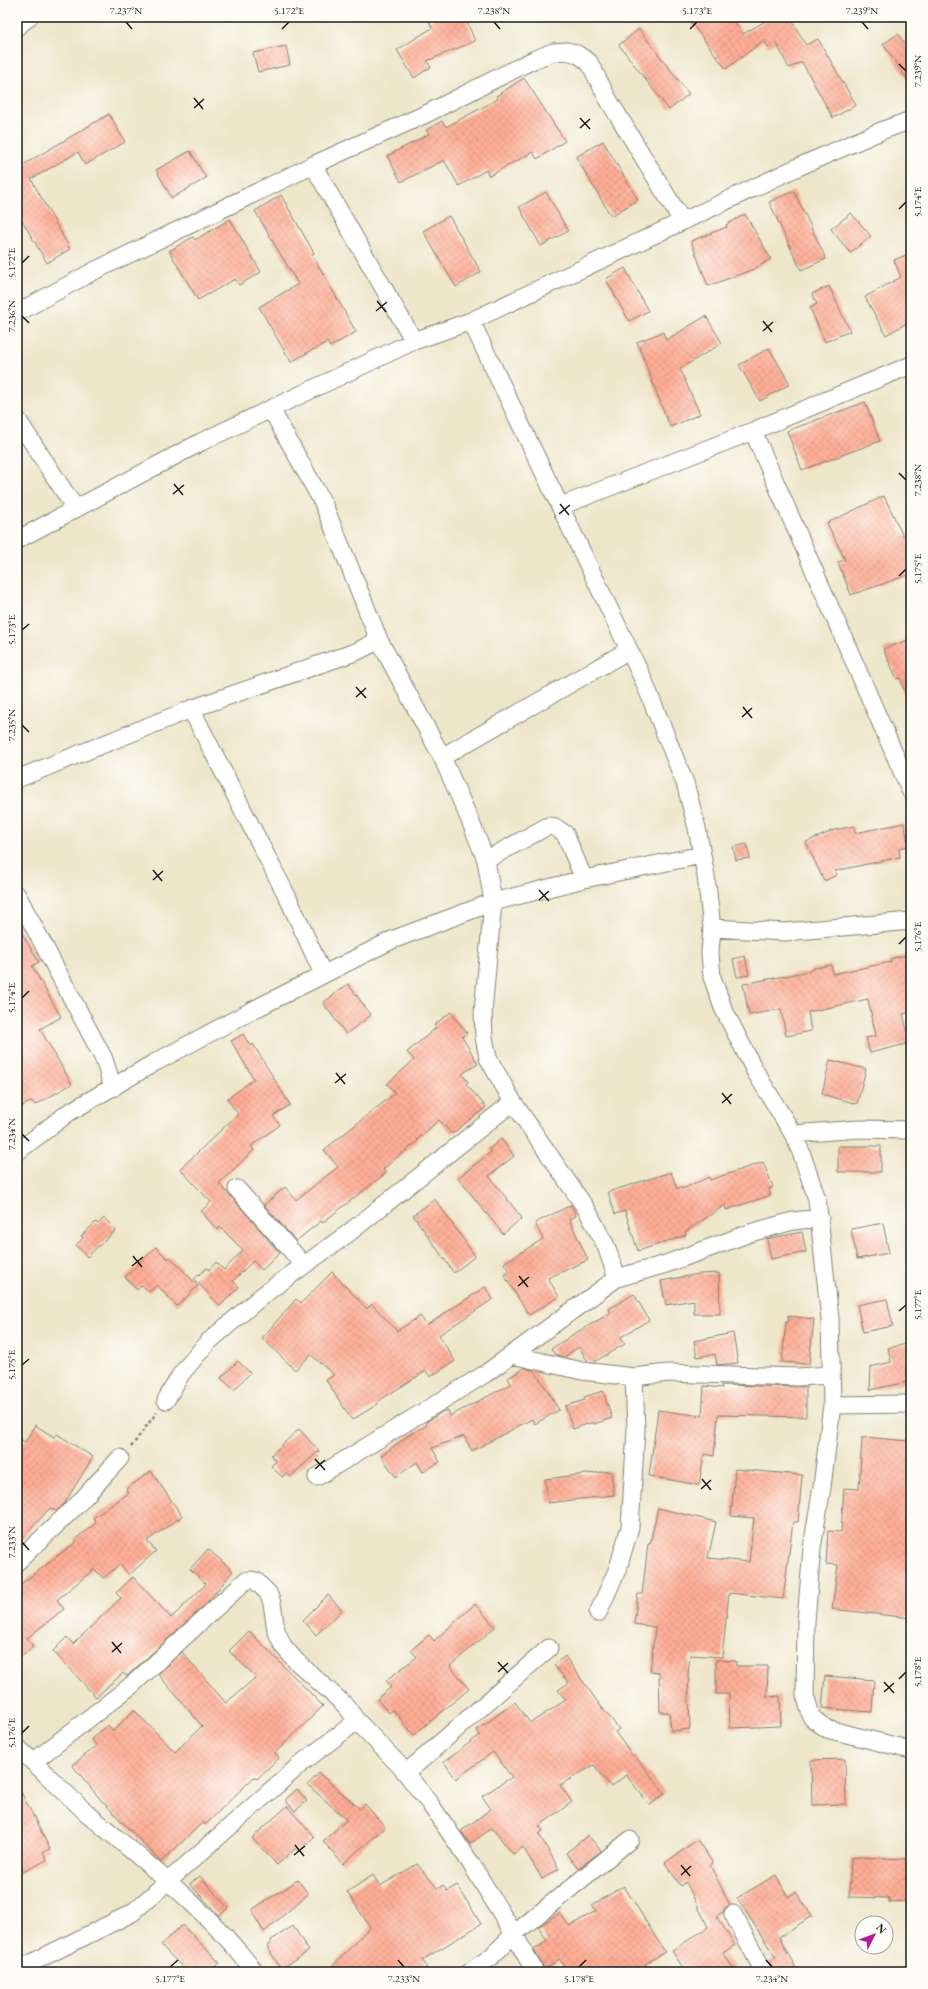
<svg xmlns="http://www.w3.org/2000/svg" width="928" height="1989" font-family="'EB Garamond',serif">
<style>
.building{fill:url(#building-cross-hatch)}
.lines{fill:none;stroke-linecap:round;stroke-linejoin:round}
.street-casing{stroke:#858173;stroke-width:19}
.path{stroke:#858173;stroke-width:2.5;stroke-dasharray:3 3;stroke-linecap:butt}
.street{stroke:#fff;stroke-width:17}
.ticks{fill:none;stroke:#1c1c1c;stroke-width:1.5}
.neatline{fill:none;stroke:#1c1c1c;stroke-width:1.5}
.ticks-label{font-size:10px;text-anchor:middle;fill:#1c1c1c}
</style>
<defs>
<pattern id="building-cross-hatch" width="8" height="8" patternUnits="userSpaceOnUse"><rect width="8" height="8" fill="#fead95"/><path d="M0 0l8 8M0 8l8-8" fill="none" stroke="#d99480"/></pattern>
</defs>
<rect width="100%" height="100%" fill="#fdfcf7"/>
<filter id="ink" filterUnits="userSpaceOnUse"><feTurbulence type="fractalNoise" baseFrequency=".025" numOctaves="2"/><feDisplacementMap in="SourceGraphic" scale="8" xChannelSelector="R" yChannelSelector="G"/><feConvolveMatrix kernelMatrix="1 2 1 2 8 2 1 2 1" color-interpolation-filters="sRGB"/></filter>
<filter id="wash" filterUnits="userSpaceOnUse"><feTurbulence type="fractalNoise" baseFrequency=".012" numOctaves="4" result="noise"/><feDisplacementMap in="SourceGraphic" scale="16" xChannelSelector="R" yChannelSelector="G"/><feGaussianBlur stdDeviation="0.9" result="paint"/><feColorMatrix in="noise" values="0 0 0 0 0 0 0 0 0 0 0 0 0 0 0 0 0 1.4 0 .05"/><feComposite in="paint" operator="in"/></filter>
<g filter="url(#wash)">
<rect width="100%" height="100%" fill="#eee6ca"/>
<g id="blocks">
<path class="building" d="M439 17H465L475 41 427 61 431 67 414 78 397 50 432 28 429 21Z
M687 17H731L743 34 772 17H790L806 45 818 39 856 105 833 118 802 62 789 68 776 42 768 47 764 40 726 69Z
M639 29 689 94 669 110 619 45Z
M898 34 911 53V85L883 44Z
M286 46 290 65 258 72 253 53Z
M524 78 565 141 537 159 533 152 489 176 486 170 459 186 444 160 401 182 387 156 429 134 426 130 442 121 446 127 498 99 496 96Z
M109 114 125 142 85 165 78 152 31 179 70 249 47 263 17 212V155L23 165Z
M603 141 638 200 611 216 576 157Z
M190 151 206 178 172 198 156 170Z
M794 191 826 259 801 270 769 202Z
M546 192 568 231 541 246 519 207Z
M281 195 314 253 312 254 356 332 330 347 327 342 291 362 259 307 298 284 255 211Z
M851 213 871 236 850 253 831 229Z
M745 214 771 259 754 269 708 286 691 241 727 227 726 225Z
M449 216 481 272 456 287 423 231Z
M230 219 261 272 239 285 235 279 198 300 169 251 193 237 195 240Z
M911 253V321L886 335 865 297 901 277 894 260Z
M625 268 648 311 629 321 606 279Z
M829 286 850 331 825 342 810 308 817 304 812 294Z
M706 316 722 343 680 369 700 414 670 427 637 342 663 332 666 340Z
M769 348 790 384 760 401 739 365Z
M865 402 880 441 802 470 787 431Z
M884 496 903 536 911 533V574L851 595 838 562 845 560 827 523Z
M911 639V704H909L900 678 897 679 883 649Z
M904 823 909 846 899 848 900 857 835 871 837 875 824 881 806 842 830 832V831L854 826 855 833Z
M747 844 750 858 736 860 733 847Z
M17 925 39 962 32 966 61 1017 40 1029 72 1084 35 1105 32 1101 17 1109Z
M911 954V1012L903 1014 910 1043 870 1053 866 1038 876 1036 868 999 808 1012 811 1031 786 1036 781 1009 749 1015 743 984 810 971V969L831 965 833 974 891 962 890 959Z
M745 956 749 975 737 977 733 959Z
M348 984 371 1015 346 1034 323 1003Z
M451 1012 467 1033 462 1037 478 1064 462 1074 468 1082 466 1084 486 1107 452 1134 439 1120 417 1140 418 1141 383 1169 386 1173 322 1223 321 1221 296 1241 264 1205 285 1187 296 1200 338 1167 324 1150 395 1093 387 1084 414 1060 407 1052 436 1028 434 1025Z
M243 1034 250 1046 253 1044 290 1105 273 1116 280 1125 251 1146 254 1150 219 1183 280 1253 262 1270 253 1261 233 1281 239 1287 220 1306 194 1279 207 1268 209 1270 216 1262 224 1270 243 1250 220 1227 217 1230 201 1211 211 1202 180 1169 238 1114 227 1099 254 1079 231 1041Z
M830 1060 866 1069 857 1104 822 1094Z
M501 1139 514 1156 489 1176 522 1218 503 1234 458 1178 491 1152 489 1149Z
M838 1146H881V1172H838Z
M763 1162 773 1187 769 1189 771 1195 726 1210 725 1205 685 1232 686 1235 638 1251 625 1211 615 1214 608 1192 671 1172 677 1189 681 1187 682 1189 709 1177 710 1180Z
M435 1199 475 1256 454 1273 413 1215Z
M571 1205 576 1216 569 1219 588 1260 548 1278 559 1297 529 1315 504 1275 509 1271 504 1263 543 1239 535 1223Z
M104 1218 116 1230 87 1257 76 1245 83 1238 81 1236 96 1222 98 1224Z
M883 1223 889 1253 857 1259 851 1229Z
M802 1232 806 1252 771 1259 767 1239Z
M156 1247 168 1259 170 1257 198 1286 177 1306 157 1285 149 1292 142 1285 137 1290 125 1277Z
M332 1272 367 1309 372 1304 397 1331 420 1316 427 1325 485 1287 493 1299 439 1335 455 1361 430 1377 426 1371 377 1402 378 1404 352 1420 326 1380 334 1375 311 1355 295 1370 262 1338 296 1299 301 1303Z
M719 1273 720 1314H694V1300L666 1305 661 1281 699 1274Z
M634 1294 649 1320 621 1337 625 1344 594 1362H588L579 1347 564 1357 555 1354 551 1349 572 1335 611 1313 609 1309Z
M887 1299 893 1326 863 1332 857 1305Z
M788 1316 814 1319 809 1364 782 1362 786 1322 789 1321Z
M733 1333 738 1363 717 1365 715 1354 697 1357 694 1341Z
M911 1343V1365L906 1366 907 1382 870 1390 871 1367 891 1362 888 1348Z
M238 1361 250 1373 234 1390 221 1378Z
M525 1368 535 1371 559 1410 535 1424 532 1419 472 1451 464 1436 432 1448 440 1462 423 1472 417 1462 396 1477 381 1456 409 1435 427 1425 426 1422 442 1412 448 1410 450 1416 511 1384 508 1378Z
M721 1385 806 1387V1417L718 1415 714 1456 704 1454 699 1485 649 1476 658 1410 702 1416 704 1386 722 1388Z
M603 1391 612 1418 594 1424 593 1422 573 1429 565 1406 585 1400 584 1397Z
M35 1425 54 1437 57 1434 93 1457 64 1504 56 1511 50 1508 17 1544V1437L25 1442Z
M299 1429 319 1451 290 1477 287 1473 282 1477 271 1466 276 1461 271 1455Z
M862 1437 911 1441V1618L832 1609 838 1565 826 1564 828 1531 841 1532 844 1488 859 1489Z
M735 1469 802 1475 798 1522H793L783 1599 729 1593 722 1657 690 1655 688 1673 690 1729 671 1731 669 1712H660L659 1673 650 1672 655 1627 634 1624 638 1594H642L648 1544H650L658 1508 716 1522 708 1558 749 1562 754 1518 731 1516Z
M151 1471 182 1516 147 1541 156 1551 129 1575 120 1564 103 1578 94 1569 57 1600 64 1609 27 1638 33 1646 17 1660V1587L76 1542 74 1540 96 1523 93 1518 129 1493 126 1489Z
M611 1471 614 1495 548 1503 545 1479Z
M208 1549 233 1571 206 1604 127 1676 123 1673 96 1697 53 1651 67 1637 73 1644 121 1598 116 1593 133 1577 171 1618 206 1584 190 1569Z
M328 1595 342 1610 316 1635 303 1620Z
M475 1604 495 1627 450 1666 469 1689 414 1735 393 1710 389 1713 377 1699 391 1687 386 1680 417 1657 411 1650 429 1635 434 1641Z
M249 1631 323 1706 275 1753 279 1758 257 1779 254 1777 205 1825 203 1822 161 1862 101 1800 72 1765 97 1746 91 1739 108 1725 113 1731 134 1710 175 1752 202 1726 158 1674 182 1652 226 1703 256 1677 229 1651Z
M565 1656 599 1704 619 1729 615 1732 633 1756 634 1755 665 1793 650 1805 626 1775 611 1787 594 1765 560 1785 572 1802 539 1826 543 1831 539 1834 559 1869 542 1879 523 1847 513 1854 492 1828 470 1844 461 1831 491 1809 482 1796 512 1777 493 1752 456 1779 444 1762 480 1735 477 1730 515 1702 530 1723 566 1700 558 1690 569 1683 554 1665Z
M716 1660 736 1661V1666H768L767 1697 780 1696 781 1726 730 1728 729 1694H716Z
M825 1676 874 1680 872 1712 822 1708Z
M845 1759 846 1804 812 1805 811 1760Z
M319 1773 360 1809 365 1804 385 1827 343 1864 323 1841 347 1820 308 1785Z
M17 1784 50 1849 43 1852 47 1860 17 1875Z
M297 1789 307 1801 295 1811 285 1800Z
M287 1806 314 1837 299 1851 296 1848 277 1865 252 1838Z
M588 1835 601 1851 578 1869 566 1853Z
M697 1840 713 1863 710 1865 730 1905 725 1908 723 1912 716 1916 735 1945 723 1953 736 1972H686L672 1951 708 1927 686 1882 681 1886 665 1863Z
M860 1857 911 1859V1898H908V1901L889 1902V1898L849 1897 851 1858Z
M417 1864 438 1889 443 1885 447 1891 457 1885 481 1924 422 1960 427 1967 420 1972H327L370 1927 347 1892 373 1875 380 1886Z
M776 1875 788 1897 796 1892 812 1916 779 1937 798 1972H774L769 1961 776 1958 737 1898Z
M200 1876 228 1908 219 1916 190 1884Z
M298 1880 308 1894 264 1932 253 1914V1909Z
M624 1886 665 1952 645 1964 649 1972H568L559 1959 545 1970 534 1950 547 1941 538 1927 560 1913 569 1926 596 1911 592 1905Z
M182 1925 220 1963 210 1972H187L161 1945Z
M293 1926 309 1951 281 1969 267 1946 271 1943 270 1941Z"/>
</g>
</g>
<g filter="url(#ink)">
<use href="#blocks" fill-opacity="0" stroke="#858173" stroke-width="1"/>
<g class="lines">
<g class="street-casing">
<path id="street" d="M17 27 29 17
M313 165 414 341
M17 313 92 272 313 165 426 114 533 60 553 52 567 51 577 54 589 62 608 99 682 221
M471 321 643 679 685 783 697 828 706 876 712 928 710 953 712 977 723 1008 755 1071 793 1134 801 1152 817 1199 830 1319 832 1405 822 1487 812 1548 806 1621 805 1695 812 1718 827 1729 911 1750
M271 409 323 503 351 570 379 640 442 757 469 818 486 860 493 902 483 1012 484 1037 488 1058 513 1102 587 1210 606 1246 617 1278
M17 419 75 508
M753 431 911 792
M561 506 753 431 911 365
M17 540 201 442 414 341 471 321 798 167 881 131 911 120
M191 709 288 898 323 974
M442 757 629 650
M17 779 191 709 358 651 379 640
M486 860 548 826 555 827 565 834 584 879
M17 895 104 1059 113 1088
M712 928 785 932 911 921
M793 1134 859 1129 911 1130
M17 1152 68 1113 154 1063 251 1011 392 940 493 902 584 879 702 855
M237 1189 304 1265
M512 1355 582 1371 634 1377 668 1373 797 1377 831 1375
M166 1400 181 1374 207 1343 263 1295 350 1232 513 1102
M832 1405 911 1404
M317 1477 485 1374 617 1278 666 1264 750 1233 793 1221 820 1218
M17 1562 78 1504 120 1458
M598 1613 618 1568 630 1527 636 1430 634 1377
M17 1747C41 1769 64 1792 88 1814 147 1864 208 1910 255 1972
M33 1762 133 1684 245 1581 251 1580 256 1581 268 1593 272 1603 276 1630 283 1646 296 1661 346 1706 357 1721 402 1768 430 1804 470 1862 514 1934 535 1972
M406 1773 549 1648
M733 1914 764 1972
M17 1970 132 1913 303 1762 357 1721
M470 1972 491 1957 514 1934 630 1840"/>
</g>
<path class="path" d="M131 1447 157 1412"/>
<use href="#street" class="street"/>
</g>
</g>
<path class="ticks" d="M126 22 132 29M494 22 500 29M862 22 868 29M282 29 289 22M690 29 697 22M899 64 906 71M194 98 203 109M194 108 204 99M580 118 590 129M580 128 590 119M899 209 906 202M22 263 29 256M377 301 386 312M376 311 387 302M22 316 29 323M763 321 772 332M763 331 773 322M899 473 906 480M174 484 183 495M173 494 184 485M560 504 569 515M559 514 570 505M899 576 906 569M22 630 29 624M356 687 366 698M356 697 366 688M743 707 752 718M742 717 752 708M22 725 29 732M153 870 162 881M153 880 163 871M539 890 549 901M539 900 549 891M899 944 906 937M22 998 29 991M336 1073 345 1084M335 1083 346 1074M722 1093 731 1104M722 1103 732 1094M22 1134 29 1141M133 1256 142 1267M132 1266 143 1257M519 1276 528 1287M518 1286 529 1277M899 1311 906 1305M22 1365 29 1359M315 1459 325 1470M315 1469 325 1460M702 1479 711 1490M701 1489 711 1480M22 1542 29 1550M112 1642 121 1653M112 1652 122 1643M498 1662 508 1673M498 1672 508 1663M899 1679 906 1672M884 1682 894 1693M884 1692 894 1683M22 1733 29 1726M295 1845 304 1856M294 1855 305 1846M681 1865 690 1876M681 1875 691 1866M398 1960 404 1967M766 1960 772 1967M170 1967 178 1960M579 1967 586 1960"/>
<rect width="928" height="1989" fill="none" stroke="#fdfcf7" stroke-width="44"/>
<g transform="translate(874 1935) rotate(48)"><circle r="19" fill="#fdfcf7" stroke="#a3a29f"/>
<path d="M0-3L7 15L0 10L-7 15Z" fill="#b5179e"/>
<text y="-6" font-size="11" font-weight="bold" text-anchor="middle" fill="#1c1c1c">N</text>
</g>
<rect x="22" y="22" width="884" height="1945" class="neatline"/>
<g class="ticks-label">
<text x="126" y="14">7.237°N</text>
<text x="289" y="14">5.172°E</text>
<text x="494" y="14">7.238°N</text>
<text x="697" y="14">5.173°E</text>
<text x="862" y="14">7.239°N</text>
<text transform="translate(917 71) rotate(-90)" y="4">7.239°N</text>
<text transform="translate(917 202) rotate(-90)" y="4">5.174°E</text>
<text transform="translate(11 263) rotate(-90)" y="4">5.172°E</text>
<text transform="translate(11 316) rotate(-90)" y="4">7.236°N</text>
<text transform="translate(917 480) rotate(-90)" y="4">7.238°N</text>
<text transform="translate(917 569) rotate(-90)" y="4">5.175°E</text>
<text transform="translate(11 630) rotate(-90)" y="4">5.173°E</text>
<text transform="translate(11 725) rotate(-90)" y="4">7.235°N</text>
<text transform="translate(917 937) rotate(-90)" y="4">5.176°E</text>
<text transform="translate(11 998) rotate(-90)" y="4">5.174°E</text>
<text transform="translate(11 1134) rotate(-90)" y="4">7.234°N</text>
<text transform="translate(917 1305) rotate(-90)" y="4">5.177°E</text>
<text transform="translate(11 1365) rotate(-90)" y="4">5.175°E</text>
<text transform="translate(11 1542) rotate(-90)" y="4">7.233°N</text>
<text transform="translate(917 1672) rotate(-90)" y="4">5.178°E</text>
<text transform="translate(11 1733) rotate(-90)" y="4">5.176°E</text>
<text x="170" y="1982">5.177°E</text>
<text x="404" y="1982">7.233°N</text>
<text x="579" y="1982">5.178°E</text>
<text x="772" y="1982">7.234°N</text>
</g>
</svg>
